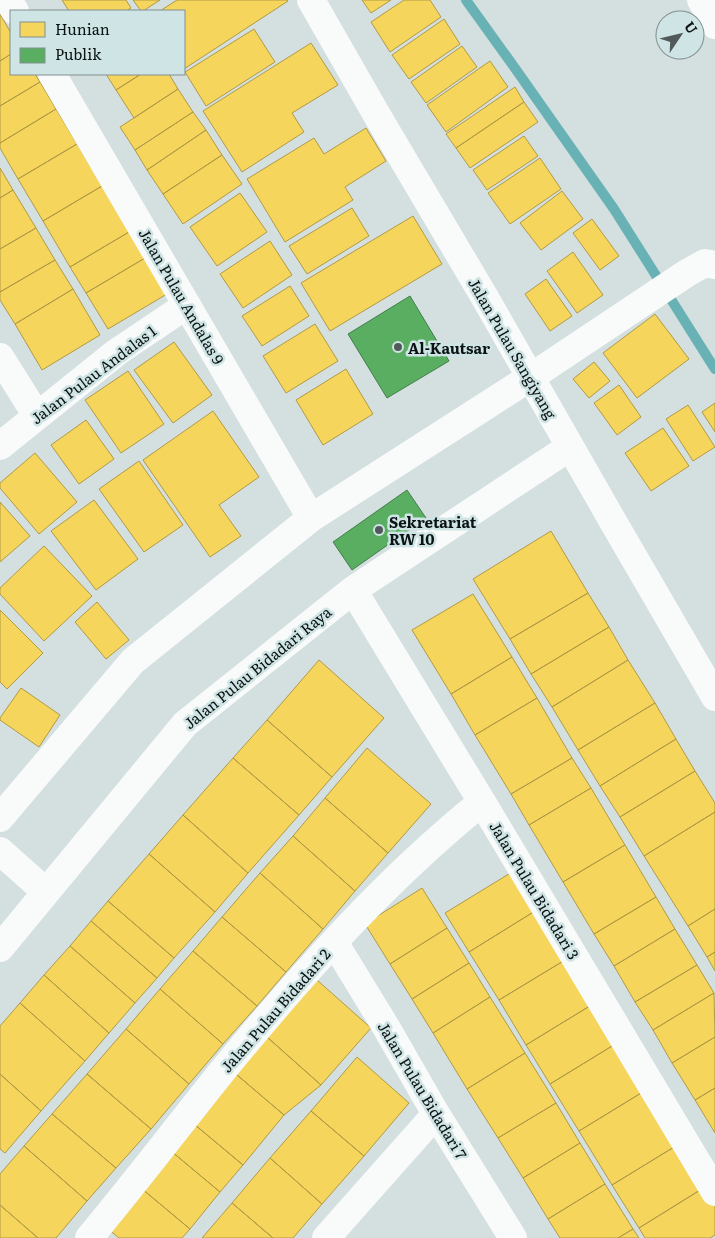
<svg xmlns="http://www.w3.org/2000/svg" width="715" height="1238" font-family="Literata,serif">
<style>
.homes{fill:#f6d55c;stroke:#b09a46}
.public{fill:#5aae61;stroke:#427f4a}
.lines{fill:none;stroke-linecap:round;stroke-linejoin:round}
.stream{stroke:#68b2b6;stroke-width:10}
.minor{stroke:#f9fafa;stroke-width:28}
.poi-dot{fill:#515a5a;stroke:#cfe4e4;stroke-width:2}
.labels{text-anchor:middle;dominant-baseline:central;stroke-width:5;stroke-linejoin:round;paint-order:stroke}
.street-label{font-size:15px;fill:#0b1213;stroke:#cfe4e4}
.poi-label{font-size:15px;font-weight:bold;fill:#0b1213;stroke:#cfe4e4;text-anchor:start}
</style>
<rect width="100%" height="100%" fill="#d4dfdf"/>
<path class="homes" d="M62 0H126L131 8 126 11H69Z
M133 0H160L143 11H141Z
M177 0H287L288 1 184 69V11H160Z
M362 0H391L371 13Z
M404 0H430L441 17 390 52 371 22Z
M0 14 11 33V54L0 61Z
M444 19 460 44 409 79 392 55Z
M254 29 275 62 206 106 185 72Z
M311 43 338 85 292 113 304 132 242 172 203 111Z
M462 46 477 67 426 103 411 82Z
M11 54V74H35L40 82 0 106V61Z
M490 61 508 87 446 132 427 105Z
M106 74H141L116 90Z
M141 74H169L178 89 134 118 116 90Z
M40 82 56 109 0 143V106Z
M515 87 524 102 456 148 446 134Z
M178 89 193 112 135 150 120 127Z
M524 102 538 122 470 168 456 148Z
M56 109 77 144 18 179 0 148V143Z
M193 112 206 130 147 170 135 150Z
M366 128 386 161 345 187 353 200 285 242 247 179 314 138 324 154Z
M206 130 222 155 163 194 147 170Z
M524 136 538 156 487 190 473 170Z
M77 144 102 186 43 221 18 179Z
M222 155 242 184 183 224 163 194Z
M540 158 561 189 510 224 488 193Z
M0 168 13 190 0 198Z
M102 186 129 232 70 267 43 221Z
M13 190 36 228 0 249V198Z
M562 191 583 219 541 250 520 223Z
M240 193 267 232 217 266 190 227Z
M352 208 369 236 307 274 289 246Z
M413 216 442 264 330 331 301 283Z
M592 219 619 256 600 270 573 233Z
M36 228 55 260 0 292V249Z
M129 232 145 258 86 293 70 267Z
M270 241 292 275 243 308 220 274Z
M573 252 603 295 577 313 547 271Z
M145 258 167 294 108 329 86 293Z
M55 260 73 289 15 324 0 300V292Z
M546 279 572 316 550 331 525 294Z
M290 286 309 316 262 346 242 316Z
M73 289 100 335 42 370 15 324Z
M655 314 689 359 637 398 603 353Z
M315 324 338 361 286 393 263 356Z
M174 342 212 395 173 423 134 370Z
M594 362 610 381 589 398 573 379Z
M346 369 373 414 323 445 296 400Z
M128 371 164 424 121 453 85 400Z
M619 385 641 417 617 435 594 403Z
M715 403V432L702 412Z
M688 405 715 447 693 461 666 419Z
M213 411 259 477 219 505 241 536 210 557 143 460Z
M86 420 114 459 79 484 51 445Z
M663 428 689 466 651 491 625 453Z
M35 453 77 502 39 534 0 488V483Z
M139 461 183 525 144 552 99 489Z
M94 500 138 559 96 590 51 531Z
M0 502 30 536 0 562Z
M551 531 588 593 510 639 473 579Z
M44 546 92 596 44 641 0 594V588Z
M588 593 609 627 531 674 510 639Z
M473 594 512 657 451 694 412 630Z
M97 602 129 640 106 659 75 622Z
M0 610 43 653 7 689 0 682Z
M609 627 628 660 552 707 531 674Z
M512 657 537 698 475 735 451 694Z
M319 660 384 718 332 777 267 720Z
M628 660 655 703 578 750 552 707Z
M21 688 60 715 39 747 0 720V718Z
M537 698 572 758 511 794 475 735Z
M655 703 676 739 600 786 578 750Z
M267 720 332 777 299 815 233 758Z
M676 739 695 771 620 817 600 786Z
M367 748 431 804 388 853 325 798Z
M233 758 299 815 248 873 183 815Z
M572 758 591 788 529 825 511 794Z
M695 771 715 803V812L644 856 620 817Z
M591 788 625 845 563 882 529 825Z
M325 798 388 853 355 891 293 836Z
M715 812V909L688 926 644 856Z
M183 815 248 873 215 912 149 854Z
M293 836 355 891 323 929 260 873Z
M625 845 656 897 594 934 563 882Z
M149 854 215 912 174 958 108 901Z
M512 872 535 911 469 952 445 913Z
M260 873 323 929 286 972 222 917Z
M422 888 447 928 390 964 365 924Z
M656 897 675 929 614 966 594 934Z
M108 901 174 958 157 978 91 921Z
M715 909V952L707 957 688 926Z
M535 911 565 960 499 1000 469 952Z
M222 917 286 972 257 1006 193 951Z
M91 921 157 978 135 1003 70 946Z
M447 928 469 963 412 999 390 964Z
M675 929 697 965 635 1002 614 966Z
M70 946 135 1003 109 1033 44 975Z
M193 951 257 1006 223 1044 160 989Z
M715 952V971L707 957Z
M565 960 593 1004 526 1045 499 1000Z
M469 963 490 997 433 1033 412 999Z
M697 965 714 993 653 1030 635 1002Z
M44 975 109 1033 85 1061 20 1003Z
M317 980 371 1028 321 1085 267 1037Z
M160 989 223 1044 189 1084 126 1029Z
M714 993 715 1037 672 1063 653 1030Z
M490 997 525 1053 467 1089 433 1033Z
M20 1003 85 1061 41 1111 0 1074V1026Z
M593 1004 617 1043 550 1084 526 1045Z
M126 1029 189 1084 151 1129 87 1074Z
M267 1037 321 1085 284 1115 230 1069Z
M715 1037V1088L695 1100 672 1063Z
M617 1043 646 1090 579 1131 550 1084Z
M525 1053 556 1103 498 1138 467 1089Z
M357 1057 409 1103 364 1156 311 1111Z
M230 1069 284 1115 243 1165 188 1119Z
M0 1074 41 1111 5 1153 0 1149Z
M87 1074 151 1129 116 1168 52 1114Z
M715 1088V1133L695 1100Z
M646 1090 679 1144 612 1185 579 1131Z
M556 1103 580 1143 523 1178 498 1138Z
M311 1111 364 1156 322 1204 270 1158Z
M52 1114 116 1168 87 1201 24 1146Z
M188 1119 243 1165 220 1192 165 1146Z
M580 1143 605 1184 548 1219 523 1178Z
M679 1144 705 1187 639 1228 612 1185Z
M24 1146 87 1201 56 1238H38L0 1205V1174Z
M165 1146 220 1192 190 1229 135 1183Z
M270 1158 322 1204 293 1238H273L232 1203Z
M135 1183 190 1229 182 1238H119L101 1223Z
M605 1184 633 1229 618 1238H560L548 1219Z
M705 1187 715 1203V1235L710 1238H645L639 1228Z
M232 1203 273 1238H202Z
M0 1205 38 1238H0Z
M633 1229 639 1238H618Z"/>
<path class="public" d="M410 296 449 361 387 398 348 334Z
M407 490 426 518 352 570 333 542Z"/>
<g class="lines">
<path class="stream" d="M466 0 512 64 614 209 715 369"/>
<path class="minor" d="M8 0 15 11
M311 0 378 117 484 296 615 525 715 697
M701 0 715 25
M52 74 311 518
M0 357 37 416
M0 446 117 352 187 305
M353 590 482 802 715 1192
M0 818 133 661 311 518 531 377 687 273 705 263 715 265
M0 851 46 892
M334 942 386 1027 436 1114 513 1238
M0 948 185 724 353 590 570 447
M89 1238C135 1183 179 1125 224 1069 303 973 385 880 482 802
M326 1238 436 1114"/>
</g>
<g class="poi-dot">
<circle cx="398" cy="347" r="5"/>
<circle cx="379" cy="530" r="5"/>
</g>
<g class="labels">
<g class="street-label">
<text transform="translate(182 296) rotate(60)">Jalan Pulau Andalas 9</text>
<text transform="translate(513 348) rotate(60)">Jalan Pulau Sangiyang</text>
<text transform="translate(93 374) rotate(-37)">Jalan Pulau Andalas 1</text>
<text transform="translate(257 667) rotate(-39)">Jalan Pulau Bidadari Raya</text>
<text transform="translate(535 890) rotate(59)">Jalan Pulau Bidadari 3</text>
<text transform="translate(275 1010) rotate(-49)">Jalan Pulau Bidadari 2</text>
<text transform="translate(423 1090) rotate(59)">Jalan Pulau Bidadari 7</text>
</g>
<g class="poi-label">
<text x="408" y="347">Al-Kautsar</text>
<text x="389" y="521">Sekretariat<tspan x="389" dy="17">RW 10</tspan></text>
</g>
</g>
<rect x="10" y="10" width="175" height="65" fill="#cfe4e4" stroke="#819090"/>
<rect x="20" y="22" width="25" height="15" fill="#f6d55c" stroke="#819090"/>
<text x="55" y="35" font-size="15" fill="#0b1213">Hunian</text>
<rect x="20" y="48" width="25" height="15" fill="#5aae61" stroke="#819090"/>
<text x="55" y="60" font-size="15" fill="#0b1213">Publik</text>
<g transform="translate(680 35) rotate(55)"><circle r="24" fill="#cfe4e4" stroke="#819090"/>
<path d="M0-4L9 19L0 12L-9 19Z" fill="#515a5a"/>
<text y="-8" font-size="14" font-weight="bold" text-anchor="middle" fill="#0b1213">U</text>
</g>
</svg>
